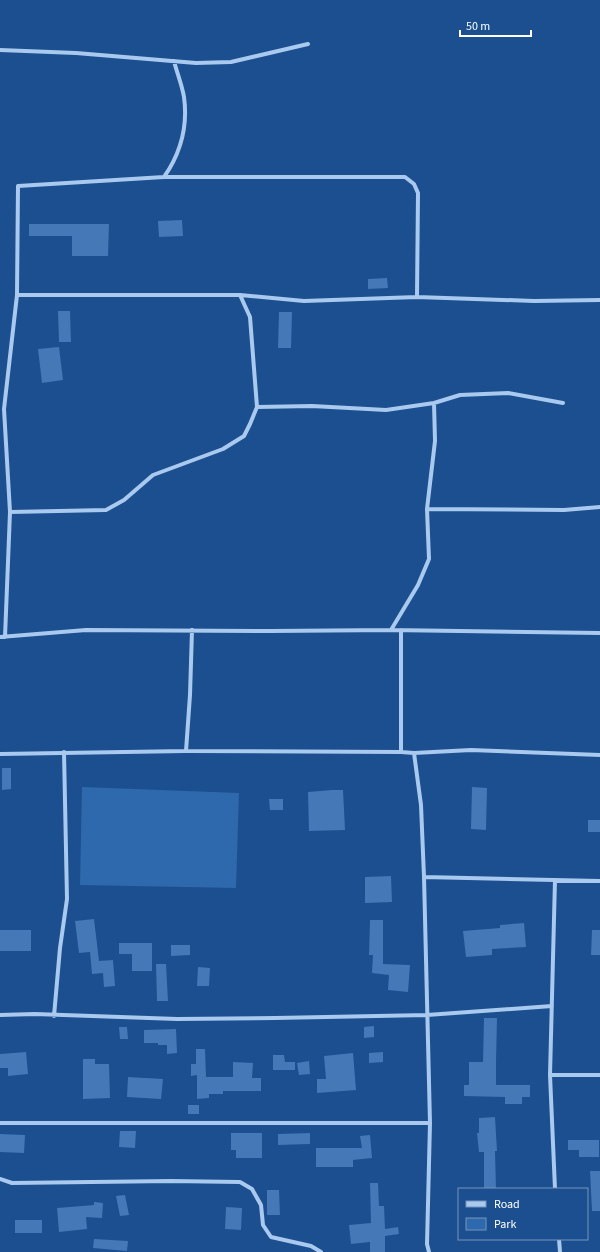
<svg xmlns="http://www.w3.org/2000/svg" width="600" height="1252" font-family="'Source Sans 3',sans-serif">
<style>
.green{fill:#2e69ad}
.building{fill:#4478b7}
.lines{fill:none;stroke-linecap:round;stroke-linejoin:round}
.minor{stroke:#a9c9ee;stroke-width:4}
</style>
<rect width="100%" height="100%" fill="#1b4f8f"/>
<path class="green" d="M82 787 239 793 236 888 80 885Z"/>
<path class="building" d="M182 220 183 236 159 237 158 221Z
M29 224H109L108 256H72V236H29Z
M387 278 388 288 368 289V279Z
M58 311H70L71 342H59Z
M279 312H292L291 348H278Z
M59 347 63 380 42 383 38 349Z
M2 768H11V789L2 790Z
M472 787 487 788 486 830 471 829Z
M332 790H343L345 830 309 831 308 792Z
M269 799H283V810H270Z
M588 820H600V832H588Z
M391 876 392 902 365 903V877Z
M94 919 99 961 113 960 115 986 104 987 103 973 92 974 90 952 79 953 75 921Z
M370 920H383V964L410 965 408 992 388 990 389 975 372 973 373 955H369Z
M524 923 526 947 492 949V955L466 957 463 931 500 928V925Z
M0 930H31V951H0Z
M592 930H600V955H591Z
M119 943H152V971H132V954H119Z
M171 945H190V955L171 956Z
M156 964H166L168 1001H157Z
M198 967 210 968 209 986H197Z
M484 1018H497L496 1062V1085H530V1097H522V1104H505V1097L464 1096V1085H469V1062H483Z
M374 1026V1037L364 1038V1027Z
M119 1027H127L128 1039H120Z
M176 1029 177 1053 167 1054V1045H158V1043H144V1030Z
M196 1049H205L206 1077H233V1062L253 1063 252 1078H261V1091H223V1094H209V1098L197 1099V1075L191 1076V1064H196Z
M26 1052 28 1074 8 1076V1068H0V1054Z
M383 1052V1062L369 1063V1053Z
M353 1053 356 1090 317 1093V1079H326L324 1056Z
M273 1055H284L285 1062H295V1070H273Z
M83 1059H95V1064H109L110 1098 83 1099Z
M309 1061 310 1074 299 1075 297 1063Z
M128 1077 163 1079 161 1099 127 1097Z
M188 1105H199V1114H188Z
M495 1117 497 1151H495L496 1189H484V1152H479L477 1133H479V1118Z
M120 1131H136L135 1148 119 1147Z
M231 1133H262V1158H236V1150H231Z
M310 1133V1144L278 1145V1134Z
M0 1134 25 1135 24 1153 0 1152Z
M370 1135 372 1158 353 1160V1167H316V1148H362L360 1136Z
M568 1140H599V1157H579V1150H568Z
M590 1171H600V1211H592Z
M370 1183H378L379 1206H384L385 1229 398 1227 399 1234 385 1236V1252H370V1242L351 1244 349 1225 371 1223Z
M267 1190H279L280 1215H267Z
M125 1195 129 1215 120 1216 116 1196Z
M94 1202 103 1203 102 1218 86 1217 87 1229 59 1232 57 1208 94 1205Z
M226 1207 242 1208 241 1230 225 1229Z
M15 1220H42V1233H15Z
M94 1239 128 1241 127 1251 93 1248Z"/>
<g class="lines">
<path class="minor" d="M0 50 76 53 196 63 231 62 308 44
M164 177C180 154 188 126 184 97 182 85 177 73 174 61
M17 295H240L304 301 417 297 534 301 600 300
M257 407 312 406 386 410 434 403 460 395 508 393 563 403
M427 509 564 510 600 507
M10 512 106 510 124 500 153 475 223 449 244 436 250 424 257 407 250 317 240 295
M391 630 418 585 429 559 427 509 435 441 434 403
M0 637 86 630 271 631 391 630 600 633
M5 637 10 512 4 409 17 295 18 186 164 177H405L414 184 418 193 417 297
M186 751 190 695 192 630
M401 752V630
M414 753 421 805 424 877 430 1123 427 1244 429 1252
M0 754 186 751 401 752 414 753 471 750 600 755
M424 877 600 881
M0 1015 35 1014 177 1019 275 1018 427 1015 552 1006
M54 1016 60 948 67 899 64 752
M550 1075H600
M0 1123H430
M0 1179 12 1183 171 1181 240 1182 252 1189 261 1205 263 1225 271 1237 311 1246 321 1252
M555 1189 550 1075 555 880
M559 1239 560 1252"/>
</g>
<rect x="458" y="1188" width="130" height="52" fill="#1b4f8f" stroke="#7695bc"/>
<rect x="466" y="1201" width="20" height="6" fill="#a9c9ee" stroke="#7695bc"/>
<text x="494" y="1208" font-size="12" fill="#ffffff">Road</text>
<rect x="466" y="1218" width="20" height="12" fill="#2e69ad" stroke="#7695bc"/>
<text x="494" y="1228" font-size="12" fill="#ffffff">Park</text>
<path d="M460 30v6h71v-6" fill="none" stroke="#ffffff" stroke-width="2"/>
<text x="466" y="30" font-size="12" fill="#ffffff" stroke="#1b4f8f" stroke-width="3" paint-order="stroke">50 m</text>
</svg>
